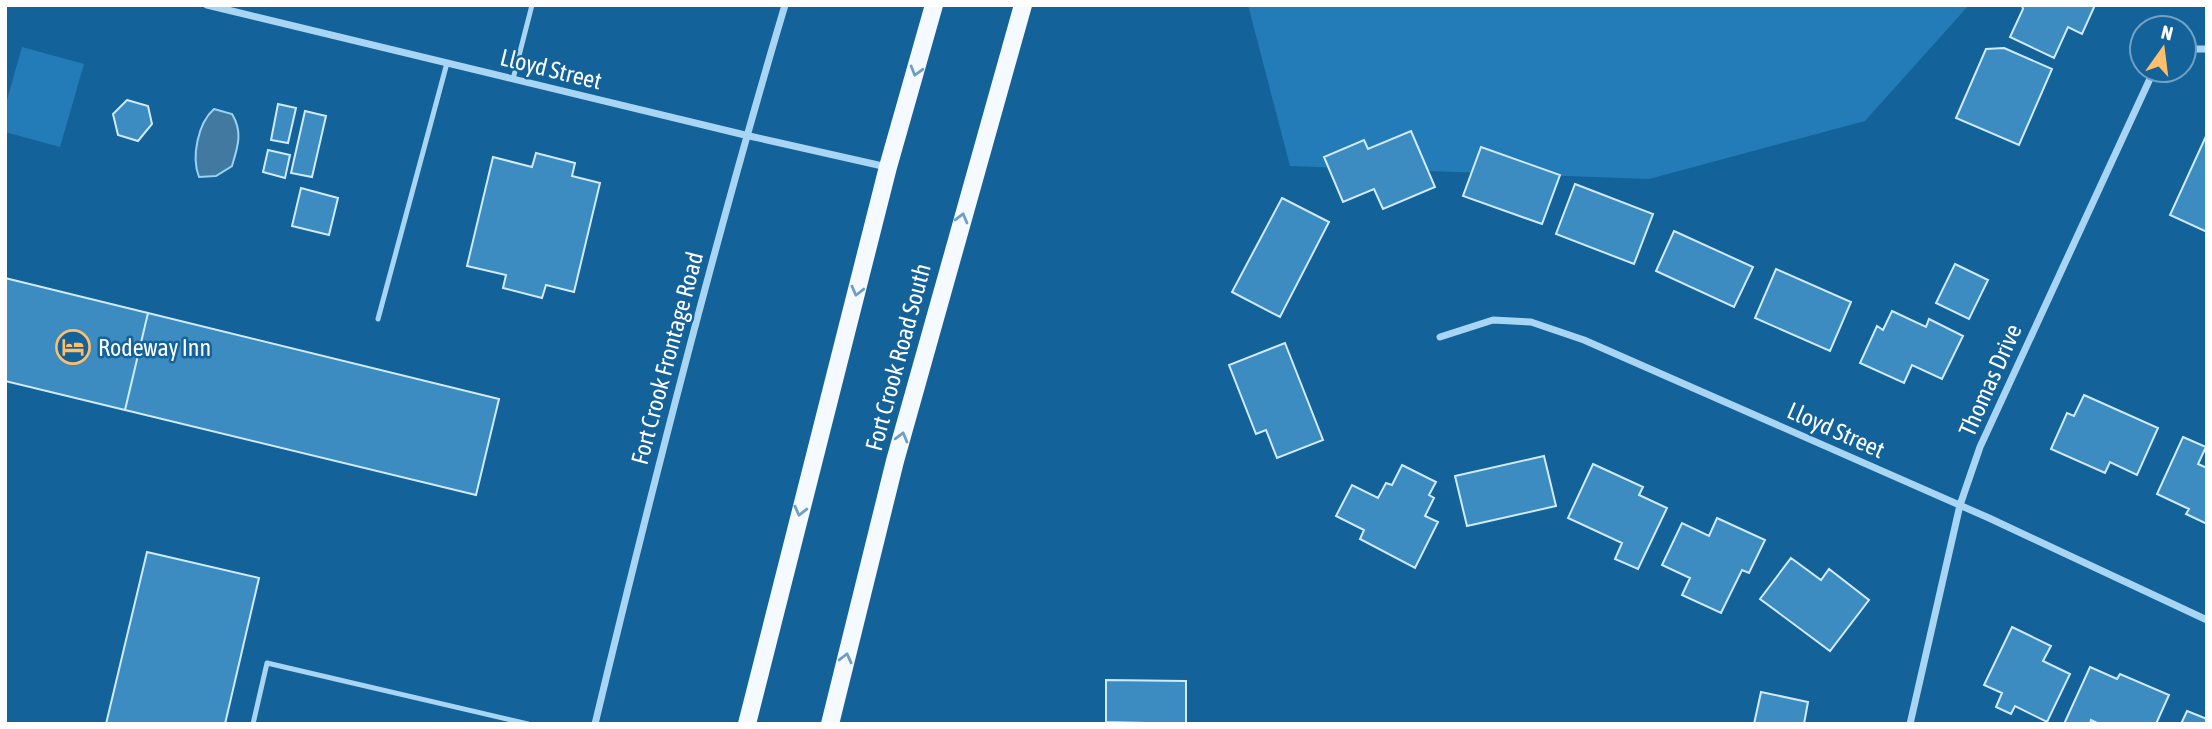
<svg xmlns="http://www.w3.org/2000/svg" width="2212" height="729" font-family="'Asap Condensed',sans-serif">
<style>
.green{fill:#237cb7}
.water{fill:#4279a0;stroke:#9ad2f6;stroke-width:2}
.building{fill:#3d8cc1;stroke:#d0ebfd;stroke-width:2}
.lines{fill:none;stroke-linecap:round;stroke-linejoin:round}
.lane{stroke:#a8d5f3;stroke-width:5}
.street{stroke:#a8d5f3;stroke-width:7}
.primary{stroke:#f4faff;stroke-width:18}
.oneway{stroke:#6e9fc2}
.labels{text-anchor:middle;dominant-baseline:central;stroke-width:5;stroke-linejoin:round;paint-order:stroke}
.street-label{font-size:24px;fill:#fff;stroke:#14629a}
.poi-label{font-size:24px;fill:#fff;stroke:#14629a;text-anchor:start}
</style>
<rect width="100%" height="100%" fill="#14629a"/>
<path class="green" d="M1248 5H1969L1865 121 1649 179 1290 166Z
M22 47 84 64 60 147 5 132V107Z"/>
<path class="water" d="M214 109 232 114C243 132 238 146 232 166L216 176 199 177C191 157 198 123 214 109Z"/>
<path class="building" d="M2022 5H2095L2082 34 2068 27 2054 58 2010 37 2023 9Z
M2004 48 2052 69 2019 145 1956 118 1986 49Z
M127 100 148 106 152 124 138 141 118 135 113 114Z
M278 104 296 108 288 143 271 140Z
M305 111 326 116 312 177 291 173Z
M1411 131 1435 187 1383 209 1374 189 1343 202 1324 157 1364 140 1368 149Z
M2207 134V232L2170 215Z
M1481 147 1560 175 1542 224 1463 196Z
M268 150 290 155 285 178 263 172Z
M536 153 575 163 572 176 600 183 574 292 546 285 542 298 503 288 506 275 467 266 493 157 532 167Z
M1575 184 1653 214 1634 264 1556 234Z
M301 188 338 198 329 235 292 226Z
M1282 198 1329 222 1280 317 1232 292Z
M1674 231 1753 267 1734 307 1656 271Z
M1955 264 1988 280 1969 319 1936 303Z
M1776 269 1851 302 1830 351 1755 318Z
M5 278 148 313 125 410 5 381Z
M1892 311 1926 327 1929 319 1963 336 1942 379 1912 365 1904 383 1860 363 1877 326 1883 330Z
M148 313 499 399 476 495 125 410Z
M1285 343 1323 440 1277 458 1266 430 1256 434 1229 365Z
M2084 395 2158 428 2137 475 2110 462 2105 473 2051 449 2067 413 2074 416Z
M2183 437 2206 447 2198 464 2207 468V524L2186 514 2189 509 2157 494Z
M1544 456 1556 506 1467 526 1455 476Z
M1593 464 1643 487 1639 495 1667 508 1638 569 1615 559 1622 543 1568 518Z
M1402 465 1436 482 1429 495 1434 498 1425 516 1438 522 1415 568 1360 539 1364 530 1336 516 1352 485 1378 498 1386 483 1392 485Z
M1717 518 1765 540 1749 573 1742 570 1721 613 1682 595 1690 578 1662 565 1682 523 1709 536Z
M147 552 259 578 225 724H106Z
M1791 558 1821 580 1829 569 1869 600 1830 651 1760 599Z
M2012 627 2051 646 2043 661 2070 674 2047 722 2015 706 2011 714 1996 707 2002 693 1984 685Z
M2090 667 2117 679 2120 674 2169 695 2156 724H2099L2091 720 2090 724H2064Z
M1106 680 1186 681V724L1106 722Z
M1761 692 1808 702 1804 724H1754Z
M2187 711 2207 719V724H2181Z"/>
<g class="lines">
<path class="lane" d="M513 79 532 5
M378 319 447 63
M253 724 267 663 528 724"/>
<path class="street" d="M207 5 745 135 887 167
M2184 49H2207
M1440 337 1493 320 1531 322 1584 340 1989 518 2207 620
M595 724C653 483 714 243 785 5
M1910 724 1960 505 1980 447 2154 70"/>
<path class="primary" d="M747 724 888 167 934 5
M830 724 895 461 1023 5"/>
</g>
<defs><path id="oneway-chevron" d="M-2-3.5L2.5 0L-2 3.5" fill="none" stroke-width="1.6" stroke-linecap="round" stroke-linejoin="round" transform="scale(1.75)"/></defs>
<g class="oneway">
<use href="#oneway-chevron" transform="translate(916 71) rotate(106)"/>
<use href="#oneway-chevron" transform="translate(962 218) rotate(-75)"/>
<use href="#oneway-chevron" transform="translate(857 291) rotate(104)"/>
<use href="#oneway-chevron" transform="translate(902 437) rotate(-75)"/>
<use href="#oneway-chevron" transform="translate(800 511) rotate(104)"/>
<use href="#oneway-chevron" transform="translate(846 658) rotate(-76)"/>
</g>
<defs>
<g id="hotel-ring" transform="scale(1.75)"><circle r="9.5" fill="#14629a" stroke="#ffbe6a" stroke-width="1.5"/><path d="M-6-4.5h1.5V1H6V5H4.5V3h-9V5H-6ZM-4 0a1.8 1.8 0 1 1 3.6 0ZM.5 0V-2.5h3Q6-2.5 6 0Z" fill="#ffbe6a"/></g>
</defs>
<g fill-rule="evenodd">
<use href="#hotel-ring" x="73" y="347"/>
</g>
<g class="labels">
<g class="street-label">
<text transform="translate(551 69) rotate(14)">Lloyd Street</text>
<text transform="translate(898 357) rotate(-75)">Fort Crook Road South</text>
<text transform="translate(667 358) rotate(-75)">Fort Crook Frontage Road</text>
<text transform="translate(1990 380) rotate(-66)">Thomas Drive</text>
<text transform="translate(1836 430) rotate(24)">Lloyd Street</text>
</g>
<g class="poi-label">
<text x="98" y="347">Rodeway Inn</text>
</g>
</g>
<rect width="2212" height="729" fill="none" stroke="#ffffff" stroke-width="14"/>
<g transform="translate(2163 49) rotate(14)"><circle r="33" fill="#14629a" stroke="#72a1c2" stroke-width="2"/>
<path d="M0-5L12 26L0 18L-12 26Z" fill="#ffbe6a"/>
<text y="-10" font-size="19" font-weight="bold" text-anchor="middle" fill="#ffffff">N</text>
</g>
</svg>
